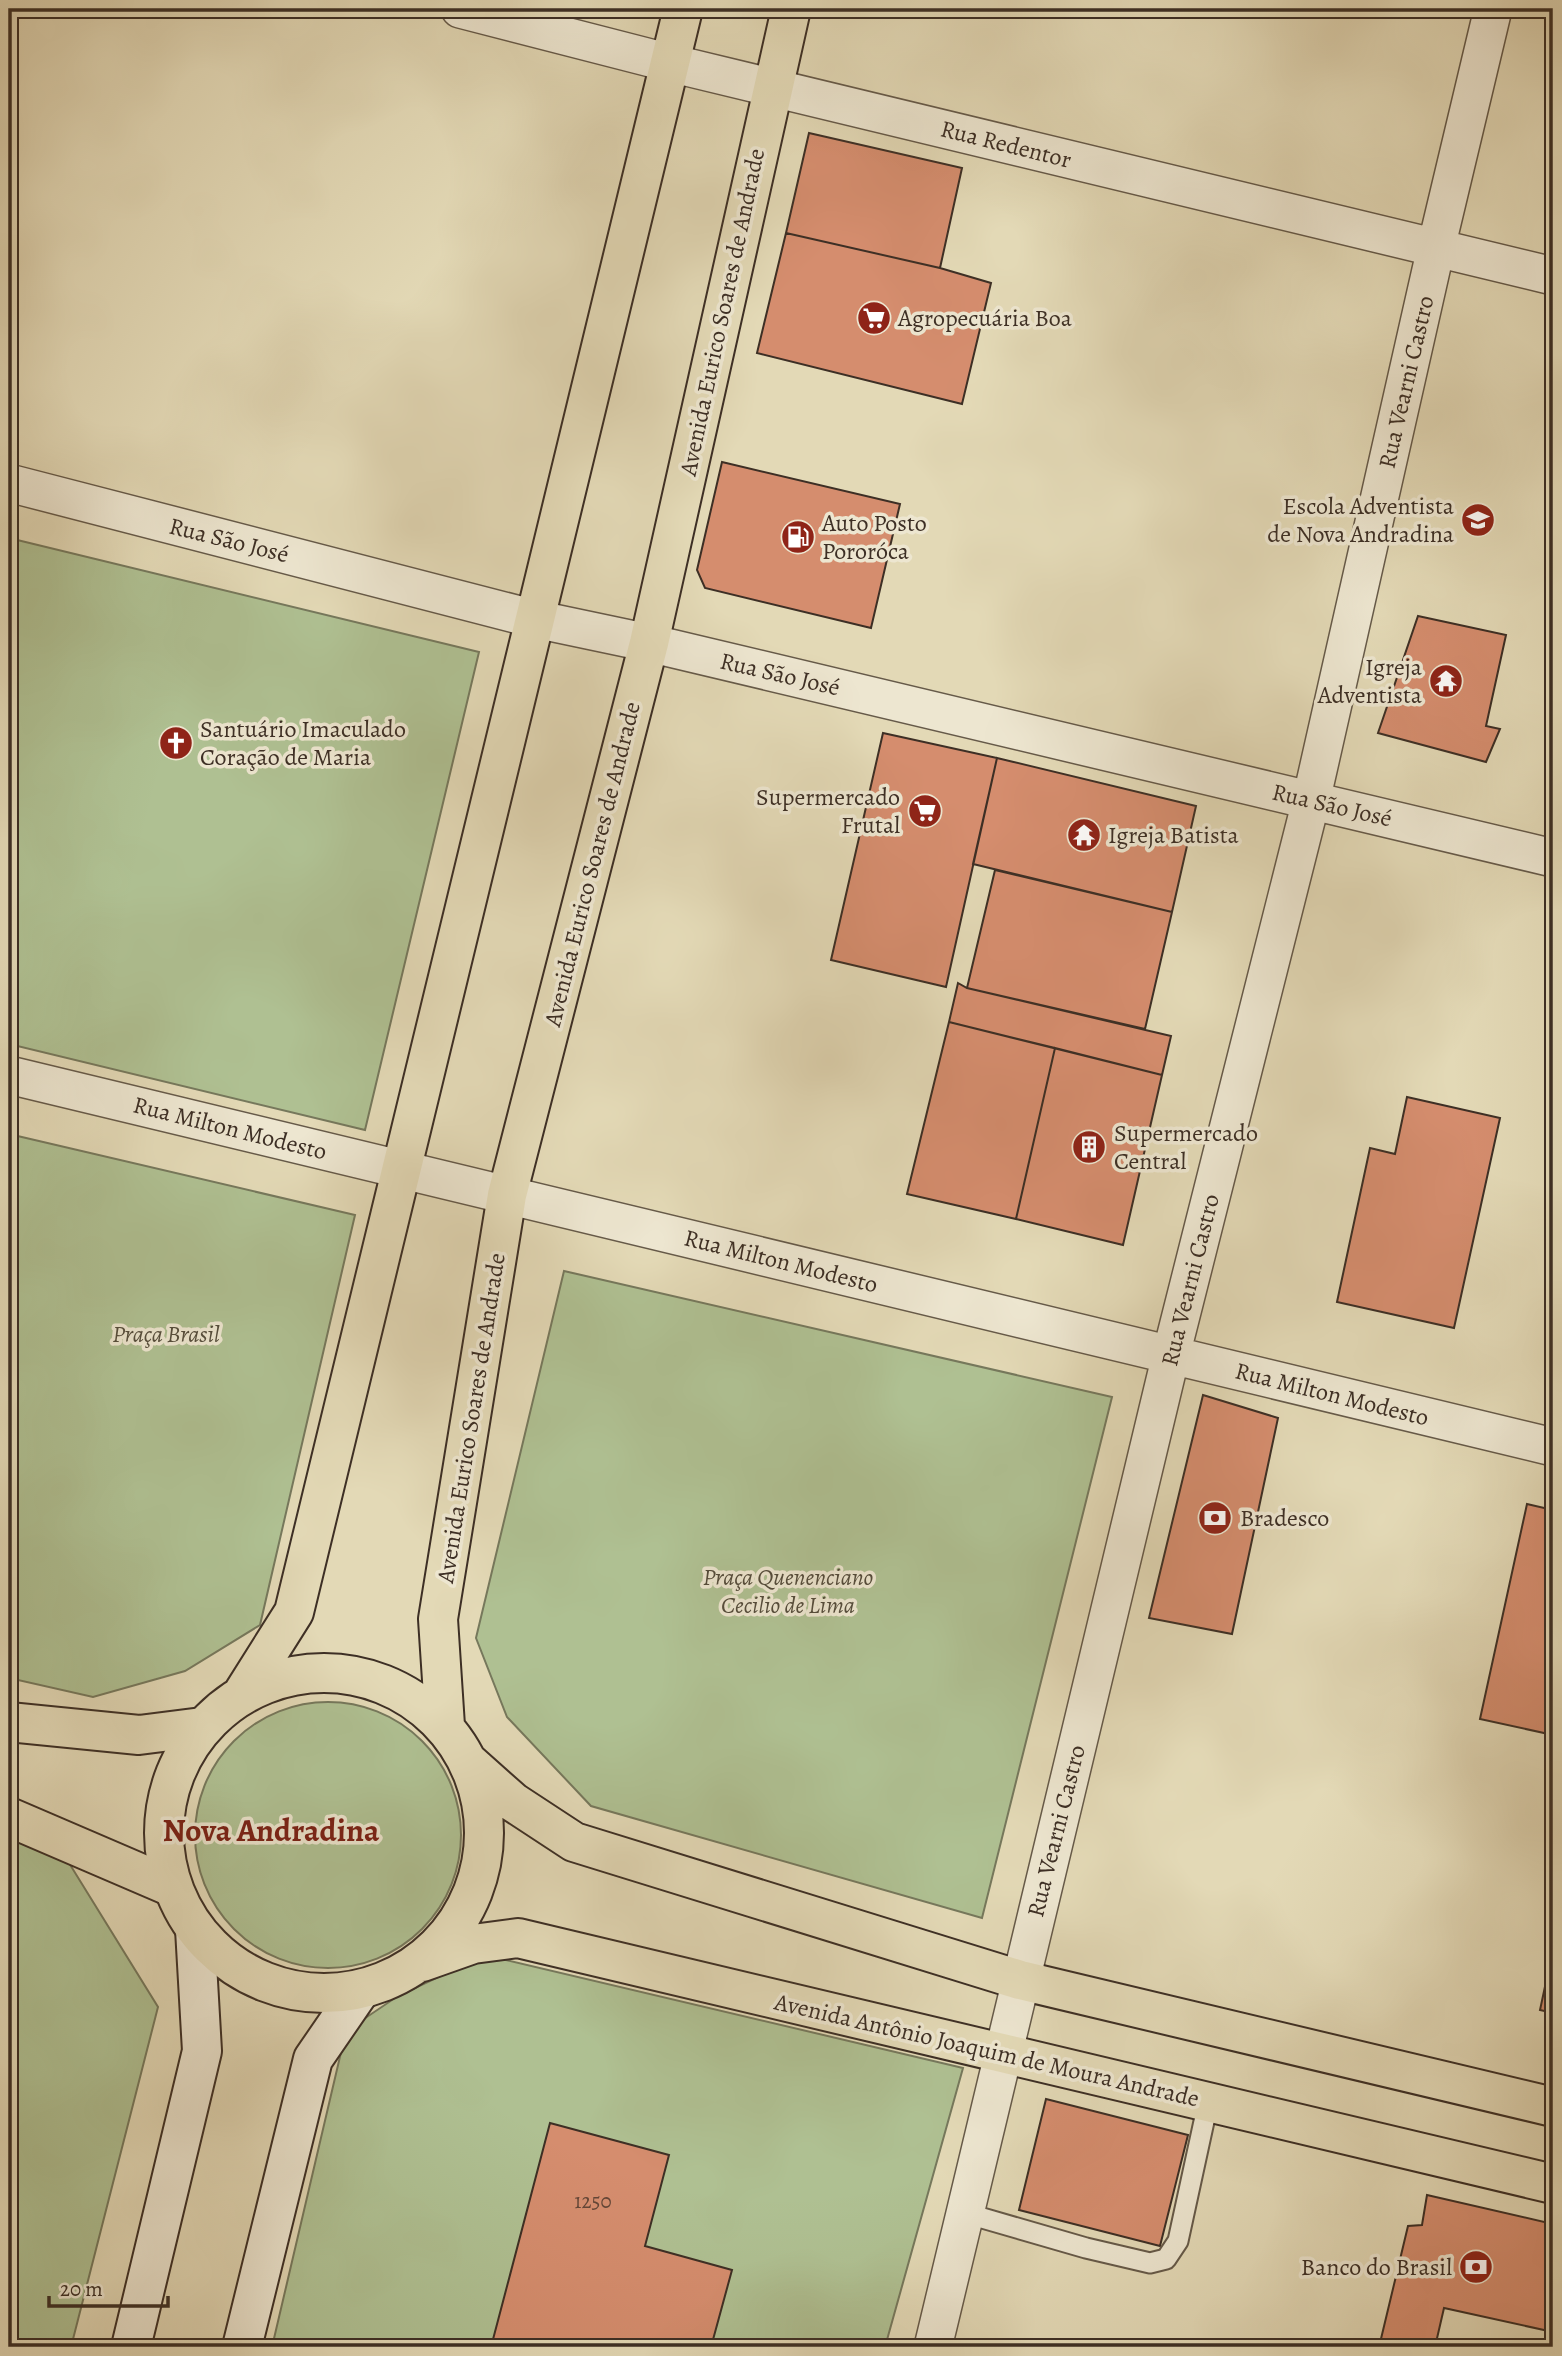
<svg xmlns="http://www.w3.org/2000/svg" width="1562" height="2356" font-family="Alegreya,serif">
<style>
.green{fill:#afc092;stroke:#76785c;stroke-width:2}
.building{fill:#d58d6e;stroke:#3d2f25;stroke-width:2}
.lines{fill:none;stroke-linecap:round;stroke-linejoin:round}
.lane-casing{stroke:#665a49;stroke-width:23}
.street-casing{stroke:#665a49;stroke-width:40}
.secondary-casing{stroke:#3d2f25;stroke-width:42}
.primary-casing{stroke:#3d2f25;stroke-width:42}
.highway-casing{stroke:#3d2f25;stroke-width:42}
.lane{stroke:#ede6d0;stroke-width:19}
.street{stroke:#ede6d0;stroke-width:37}
.secondary{stroke:#ede6d0;stroke-width:38}
.primary{stroke:#e3d9b6;stroke-width:38}
.highway{stroke:#e3d9b6;stroke-width:38}
.labels{text-anchor:middle;dominant-baseline:central;stroke-width:7;stroke-linejoin:round;paint-order:stroke}
.number-label{font-size:21px;fill:#634637}
.street-label{font-size:24px;fill:#3d2f25;stroke:#ede6d0}
.poi-label{font-size:24px;fill:#3d2f25;stroke:#ede6d0;text-anchor:start}
.park-label{font-size:24px;font-style:italic;fill:#544c3b;stroke:#ede6d0}
.district-label{font-size:32px;font-weight:bold;fill:#7a1f14;stroke:#ede6d0}
</style>
<rect width="100%" height="100%" fill="#e3d9b6"/>
<filter id="stains"><feTurbulence type="fractalNoise" baseFrequency=".00286" numOctaves="4"/><feColorMatrix values="0 0 0 0 .2 0 0 0 0 .09 0 0 0 0 .02 0 0 0 .5 -.17"/></filter>
<radialGradient id="worn" r=".72"><stop offset=".6" stop-color="#630" stop-opacity="0"/><stop offset="1" stop-color="#630" stop-opacity=".3"/></radialGradient>
<path class="green" d="M9 538 479 652 365 1130 9 1044Z
M9 1134 355 1215 260 1625 185 1671 93 1697 9 1678Z
M564 1271 1112 1397 982 1918 591 1806 507 1717 476 1638Z
M195 1835a133 133 0 1 1 266 0a133 133 0 1 1-266 0Z
M9 1836 61 1850 158 2007 71 2347H9Z
M485 1955 963 2068 885 2347H272L346 2031 398 1996Z"/>
<path class="building" d="M809 133 962 168 940 268 786 233Z
M786 233 940 268 991 283 962 404 757 353Z
M722 462 900 504 871 628 705 588 697 570Z
M1418 616 1506 635 1486 726 1500 729 1486 762 1378 733Z
M883 733 997 758 946 987 831 960Z
M997 758 1196 806 1172 912 973 864Z
M995 870 1172 912 1145 1029 967 988Z
M958 983 967 988 1171 1036 1162 1075 949 1022Z
M949 1022 1055 1048 1016 1219 907 1194Z
M1055 1048 1162 1075 1123 1245 1016 1219Z
M1407 1097 1500 1118 1454 1328 1337 1302 1370 1148 1395 1154Z
M1203 1395 1278 1418 1232 1634 1149 1618Z
M1527 1504 1553 1510V1735L1480 1719Z
M1553 1949V2013L1540 2010Z
M1046 2099 1188 2135 1160 2246 1019 2210Z
M550 2123 669 2155 645 2246 732 2270 711 2347H491Z
M1427 2195 1553 2224V2332L1444 2308 1435 2347H1389L1380 2343 1408 2226 1422 2225Z"/>
<g class="lines">
<g class="lane-casing">
<path id="lane" d="M965 2213 1086 2248 1150 2263 1166 2259 1178 2241 1208 2103"/>
</g>
<g class="street-casing">
<path id="street" d="M460 9 670 63 1553 276
M9 483 535 619 649 643 1553 858
M9 1075 1553 1447
M933 2347 1171 1355 1311 801 1436 248 1493 9"/>
</g>
<g class="secondary-casing">
<path id="secondary" d="M131 2347 202 2051 195 1929
M242 2347 313 2059 359 1992"/>
</g>
<g class="primary-casing">
<path id="primary" d="M9 1722 139 1735 202 1727
M9 1817 172 1887"/>
</g>
<g class="highway-casing">
<path id="highway" d="M164 1833a160 160 0 1 1 320 0a160 160 0 1 1-320 0Z
M243 1693 294 1612 683 9
M445 1726 438 1619 507 1195 649 643 791 9
M468 1762 513 1802 574 1842 1020 1980 1553 2107
M422 1962 473 1944 518 1938 1553 2184"/>
</g>
<use href="#lane" class="lane"/>
<use href="#street" class="street"/>
<use href="#secondary" class="secondary"/>
<use href="#primary" class="primary"/>
<use href="#highway" class="highway"/>
</g>
<defs>
<g id="supermarket-disc" transform="scale(1.75)"><circle r="9.5" fill="#8f2418" stroke="#ede6d0"/><path d="M-6-5.5h2.5l.6 2H6L4.5 2H-2.5L-4.4-4H-6ZM-1.5 3.2a1.3 1.3 0 1 0 .1 0ZM3 3.2a1.3 1.3 0 1 0 .1 0Z" fill="#fff"/></g>
<g id="school-disc" transform="scale(1.75)"><circle r="9.5" fill="#8f2418" stroke="#ede6d0"/><path d="M0-5L7-2L0 1L-7-2ZM-4 1L0 2.5L4 1V4Q0 6-4 4Z" fill="#fff"/></g>
<g id="fuel-disc" transform="scale(1.75)"><circle r="9.5" fill="#8f2418" stroke="#ede6d0"/><path d="M-5.5-6h7V0h2V4h1.3V-2.5L3-4.5l.8-.8L6-3V5H2.5V1h-1V6h-7ZM-4.2-4.7v3.2H.2V-4.7Z" fill="#fff"/></g>
<g id="temple-disc" transform="scale(1.75)"><circle r="9.5" fill="#8f2418" stroke="#ede6d0"/><path d="M0-6L5-2H3V0L6.5 2.5H4V6H1.5V3h-3V6H-4V2.5H-6.5L-3 0V-2H-5Z" fill="#fff"/></g>
<g id="church-disc" transform="scale(1.75)"><circle r="9.5" fill="#8f2418" stroke="#ede6d0"/><path d="M-1.2-6h2.4v3.5h3.3v2.4h-3.3V6h-2.4V-.1h-3.3v-2.4h3.3Z" fill="#fff"/></g>
<g id="building-disc" transform="scale(1.75)"><circle r="9.5" fill="#8f2418" stroke="#ede6d0"/><path d="M-4-6H4V6H1V3H-1V6H-4ZM-2.5-4.3h1.7v1.8h-1.7ZM.8-4.3h1.7v1.8H.8ZM-2.5-1h1.7V.8h-1.7ZM.8-1h1.7V.8H.8Z" fill="#fff"/></g>
<g id="bank-disc" transform="scale(1.75)"><circle r="9.5" fill="#8f2418" stroke="#ede6d0"/><path d="M-6-4H6V4H-6ZM0-2.3a2.3 2.3 0 1 0 0 4.6a2.3 2.3 0 1 0 0-4.6Z" fill="#fff"/></g>
</defs>
<g fill-rule="evenodd">
<use href="#supermarket-disc" x="874" y="318"/>
<use href="#school-disc" x="1478" y="520"/>
<use href="#fuel-disc" x="798" y="537"/>
<use href="#temple-disc" x="1446" y="681"/>
<use href="#church-disc" x="176" y="743"/>
<use href="#supermarket-disc" x="925" y="811"/>
<use href="#temple-disc" x="1084" y="835"/>
<use href="#building-disc" x="1089" y="1147"/>
<use href="#bank-disc" x="1215" y="1518"/>
<use href="#bank-disc" x="1476" y="2267"/>
</g>
<g class="labels">
<g class="number-label">
<text x="593" y="2201">1250</text>
</g>
<g class="street-label">
<text transform="translate(1006 144) rotate(14)">Rua Redentor</text>
<text transform="translate(722 312) rotate(-78)">Avenida Eurico Soares de Andrade</text>
<text transform="translate(1406 382) rotate(-77)">Rua Vearni Castro</text>
<text transform="translate(229 540) rotate(14)">Rua São José</text>
<text transform="translate(780 674) rotate(13)">Rua São José</text>
<text transform="translate(1332 805) rotate(13)">Rua São José</text>
<text transform="translate(592 864) rotate(-76)">Avenida Eurico Soares de Andrade</text>
<text transform="translate(230 1128) rotate(14)">Rua Milton Modesto</text>
<text transform="translate(781 1261) rotate(14)">Rua Milton Modesto</text>
<text transform="translate(1190 1280) rotate(-76)">Rua Vearni Castro</text>
<text transform="translate(1332 1394) rotate(14)">Rua Milton Modesto</text>
<text transform="translate(471 1418) rotate(-81)">Avenida Eurico Soares de Andrade</text>
<text transform="translate(1056 1831) rotate(-76)">Rua Vearni Castro</text>
<text transform="translate(987 2050) rotate(13)">Avenida Antônio Joaquim de Moura Andrade</text>
</g>
<g class="poi-label">
<text x="898" y="318">Agropecuária Boa</text>
<text x="1454" y="506" text-anchor="end">Escola Adventista<tspan x="1454" dy="28">de Nova Andradina</tspan></text>
<text x="822" y="523">Auto Posto<tspan x="822" dy="28">Pororóca</tspan></text>
<text x="1422" y="667" text-anchor="end">Igreja<tspan x="1422" dy="28">Adventista</tspan></text>
<text x="200" y="729">Santuário Imaculado<tspan x="200" dy="28">Coração de Maria</tspan></text>
<text x="900" y="797" text-anchor="end">Supermercado<tspan x="900" dy="28">Frutal</tspan></text>
<text x="1108" y="835">Igreja Batista</text>
<text x="1114" y="1133">Supermercado<tspan x="1114" dy="28">Central</tspan></text>
<text x="1240" y="1518">Bradesco</text>
<text x="1452" y="2267" text-anchor="end">Banco do Brasil</text>
</g>
<g class="park-label">
<text x="166" y="1334">Praça Brasil</text>
<text x="788" y="1577">Praça Quenenciano<tspan x="788" dy="28">Cecilio de Lima</tspan></text>
</g>
<g class="district-label">
<text x="271" y="1830">Nova Andradina</text>
</g>
</g>
<rect width="1562" height="2356" fill="none" stroke="#e3d9b6" stroke-width="35"/>
<rect x="10" y="10" width="1541" height="2335" fill="none" stroke="#3d2f25" stroke-width="3.5"/>
<rect x="18" y="18" width="1527" height="2321" fill="none" stroke="#3d2f25" stroke-width="2"/>
<path d="M49 2296v10h119v-10" fill="none" stroke="#3d2f25" stroke-width="3.5"/>
<text x="60" y="2296" font-size="21" fill="#3d2f25" stroke="#ede6d0" stroke-width="5" paint-order="stroke">20 m</text>
<rect width="100%" height="100%" filter="url(#stains)"/>
<rect width="100%" height="100%" fill="url(#worn)"/>
</svg>
